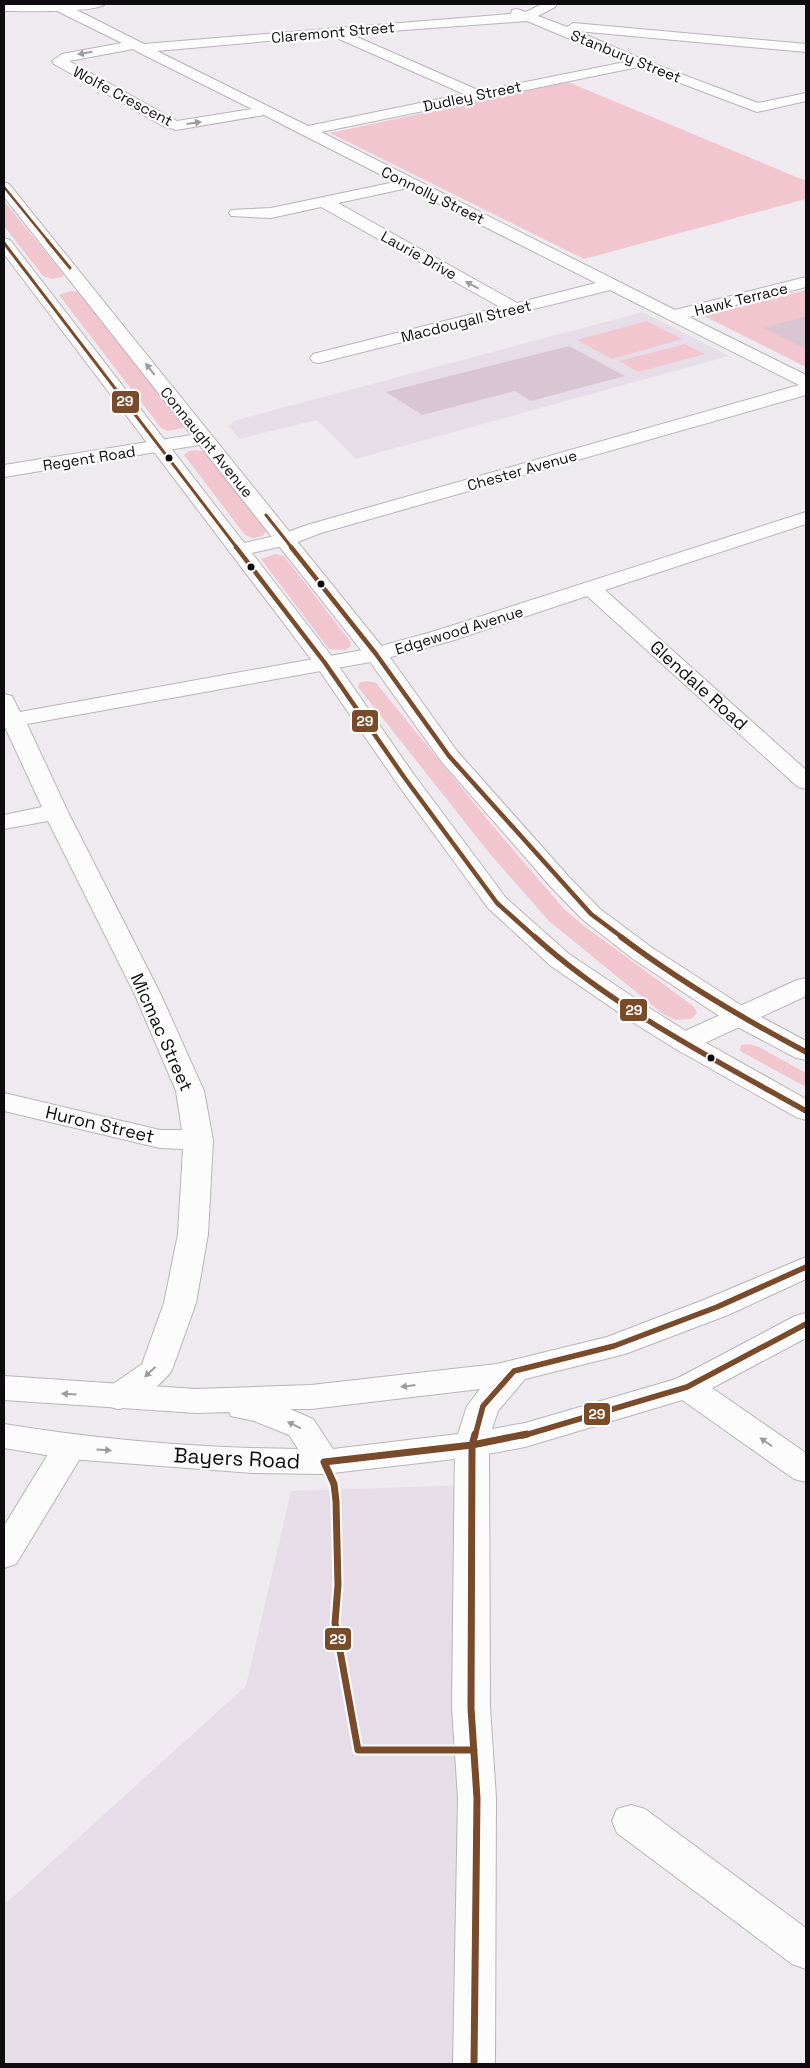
<svg xmlns="http://www.w3.org/2000/svg" width="810" height="2068" font-family="'Space Grotesk',sans-serif">
<style>
.built{fill:#e7dde9}
.green{fill:#f2c6ce}
.building{fill:#dac6d2}
.lines{fill:none;stroke-linecap:round;stroke-linejoin:round}
.minor-casing{stroke:#b8b4b8;stroke-width:2}
.tertiary-casing{stroke:#b8b4b8;stroke-width:2}
.primary-casing{stroke:#b8b4b8;stroke-width:2}
.minor{fill:#fdfcfd;fill-rule:evenodd}
.tertiary{fill:#fdfcfd;fill-rule:evenodd}
.primary{fill:#fdfcfd;fill-rule:evenodd}
.bus-1-far4-casing{stroke:#fff;stroke-width:4.5}
.bus-1-far3-casing{stroke:#fff;stroke-width:5.5}
.bus-1-far2-casing{stroke:#fff;stroke-width:8}
.bus-1-far1-casing{stroke:#fff;stroke-width:9}
.bus-1-casing{stroke:#fff;stroke-width:11}
.bus-1-far4{stroke:#7a4b2a;stroke-width:2.5}
.bus-1-far3{stroke:#7a4b2a;stroke-width:3}
.bus-1-far2{stroke:#7a4b2a;stroke-width:4.5}
.bus-1-far1{stroke:#7a4b2a;stroke-width:5.5}
.bus-1{stroke:#7a4b2a;stroke-width:7}
.oneway{fill:#9d9c9e}
.bus-dot{fill:#0e0c0f;stroke:#fff;stroke-width:2}
.labels{text-anchor:middle;dominant-baseline:central;stroke-width:4.5;stroke-linejoin:round;paint-order:stroke}
.far-street-label{font-size:15px;fill:#0e0c0f;stroke:#fff}
.street-label{font-size:18px;fill:#0e0c0f;stroke:#fff}
.near-street-label{font-size:21px;fill:#0e0c0f;stroke:#fff}
.line-badge{stroke:#fff;stroke-width:2}
.badge-label{font-size:14px;text-anchor:middle;font-weight:bold;fill:#fff}
</style>
<rect width="100%" height="100%" fill="#efeaf0"/>
<path class="built" d="M643 312 729 356 356 459 317 420 239 439 229 426 236 420Z
M468 1485 477 1798 474 2064H4V1905L246 1686 291 1491Z"/>
<path class="green" d="M568 82 806 181V199L584 259 330 133Z
M4 201 64 275 62 277 52 279 43 276 4 226Z
M806 290V367L704 316Z
M71 291 78 292 186 426 184 428 167 431 161 428 59 295Z
M647 321 682 339 612 359 577 340Z
M685 344 705 354 638 372 619 361Z
M196 450 205 452 266 531 263 536 253 538 245 535 184 455 189 451Z
M275 554 284 556 350 641 351 646 345 650 329 649 261 559Z
M367 681 376 683 492 825 564 909 584 926 693 1006 697 1013 691 1019 676 1020 663 1014 549 921 490 854 358 687 359 683Z
M749 1044 759 1047 806 1073V1087L740 1051 741 1045Z"/>
<path class="building" d="M806 316V349L763 328Z
M569 346 625 376 531 401 515 391 422 415 386 392Z"/>
<g class="lines">
<g class="minor-casing">
<path id="minor" d="M55 4H65L144 44 511 14 512 10 517 9 526 12 542 4H557L555 7 538 16 567 27 573 23 806 44V52L577 31 644 60 758 103 806 93V101L757 112 638 67 321 132 675 310 806 277V287L689 317 806 375V395L321 533 292 544 238 556 231 554 228 550 231 546 279 535 307 525 799 385 610 290 319 363 313 362 310 358 313 354 500 307 321 207 271 218 231 216 229 213 231 210 271 208 395 182 264 115 176 130 163 126 54 64 52 61 62 54 122 43 55 10 54 7ZM527 21 625 62 480 91 350 34ZM336 35 339 39 464 94 308 126 157 51ZM133 49 136 51 252 109 177 121 69 61ZM408 188 596 283 517 303 338 203Z
M204 433 211 435 213 439 211 443 4 477V465Z
M806 512V524L605 590 806 770V789L798 787 587 596 451 641 376 661 27 724 68 812 161 995 204 1091 213 1140 208 1234 196 1303 172 1370C166 1381 131 1409 118 1409 115 1409 110 1406 106 1405L102 1397 106 1389 142 1364 164 1303 178 1234 183 1149 160 1148 4 1111V1093L160 1130H182L176 1091 135 995 48 821 4 829V815L42 807 4 725V694L12 696 20 712 374 648 435 631Z
M806 978V996L694 1048 684 1050 674 1048 670 1042 674 1036 797 980Z
M687 1375 699 1379 806 1453V1482L794 1479 675 1395 671 1387 675 1379Z
M472 1433 484 1436 489 1445 490 1708 496 1798 495 2064H453L458 1798 452 1708 455 1445 460 1436Z
M70 1435 82 1438 87 1447 16 1564 4 1568V1526L58 1438Z
M631 1805 645 1809 806 1928V1969L792 1964 617 1833 612 1821 617 1809Z"/>
</g>
<g class="tertiary-casing">
<path id="tertiary" d="M4 4H105C97 13 20 11 4 11Z"/>
</g>
<g class="primary-casing">
<path id="primary" d="M4 182 9 184 384 649 457 751 569 877 600 909 651 947 750 1011 806 1041V1060L796 1058 730 1023 633 959 582 919 551 887 441 761 368 659 4 197Z
M4 238 10 240 333 658 412 772 506 898 569 954 654 1011 694 1036 806 1099V1120L796 1117 674 1048 634 1023 551 966 488 908 396 782 317 667 4 254Z
M806 1257V1279L728 1315 625 1354 525 1379 498 1411 492 1429 525 1423 676 1379 795 1316 806 1313V1338L699 1395 525 1447 472 1457 324 1474 253 1473 70 1459 4 1448V1424C101 1440 200 1448 298 1449L289 1435 254 1421 231 1416 229 1412 196 1413 4 1400V1376L196 1389 311 1385 497 1364 607 1337 706 1299ZM480 1389 467 1406 458 1434 333 1449 313 1419 290 1409H311Z"/>
</g>
<use href="#minor" class="minor"/>
<use href="#tertiary" class="tertiary"/>
<use href="#primary" class="primary"/>
<g class="bus-1-far4-casing">
<path id="bus-1-far4" d="M4 187 48 241"/>
</g>
<g class="bus-1-far3-casing">
<path id="bus-1-far3" d="M47 240 70 268
M4 243 237 548
M266 515 292 548"/>
</g>
<g class="bus-1-far2-casing">
<path id="bus-1-far2" d="M236 547 325 663 404 777 497 903 536 938
M291 547 376 654 449 756 591 914 623 938"/>
</g>
<g class="bus-1-far1-casing">
<path id="bus-1-far1" d="M535 937C612 1007 715 1060 806 1111
M621 937C679 981 742 1018 806 1052
M475 1436 483 1406 514 1371 614 1346 717 1307 806 1267
M522 1436 687 1387 806 1324"/>
</g>
<g class="bus-1-casing">
<path id="bus-1" d="M474 1750H358L335 1623 338 1585 336 1501 334 1484 324 1462 472 1445 527 1434
M474 2064 477 1798 471 1708 472 1445 475 1434"/>
</g>
<use href="#bus-1-far4" class="bus-1-far4"/>
<use href="#bus-1-far3" class="bus-1-far3"/>
<use href="#bus-1-far2" class="bus-1-far2"/>
<use href="#bus-1-far1" class="bus-1-far1"/>
<use href="#bus-1" class="bus-1"/>
</g>
<defs><path id="oneway-solid" d="M-6-.8H1V-3.2L6.5 0L1 3.2V.8H-6Z" transform="scale(1.25)"/></defs>
<g class="oneway">
<use href="#oneway-solid" transform="translate(85 53) rotate(170)"/>
<use href="#oneway-solid" transform="translate(194 123) rotate(-8)"/>
<use href="#oneway-solid" transform="translate(472 285) rotate(-151)"/>
<use href="#oneway-solid" transform="translate(150 369) rotate(-128)"/>
<use href="#oneway-solid" transform="translate(150 1372) rotate(137)"/>
<use href="#oneway-solid" transform="translate(408 1386) rotate(173)"/>
<use href="#oneway-solid" transform="translate(69 1394) rotate(-176)"/>
<use href="#oneway-solid" transform="translate(294 1425) rotate(-154)"/>
<use href="#oneway-solid" transform="translate(766 1442) rotate(-145)"/>
<use href="#oneway-solid" transform="translate(104 1450) rotate(4)"/>
</g>
<g class="bus-dot">
<circle cx="169" cy="458" r="4.5"/>
<circle cx="251" cy="567" r="4.5"/>
<circle cx="321" cy="584" r="4.5"/>
<circle cx="711" cy="1058" r="4.5"/>
</g>
<g class="labels">
<g class="far-street-label">
<text transform="translate(333 32) rotate(-5)">Claremont Street</text>
<text transform="translate(626 56) rotate(22)">Stanbury Street</text>
<text transform="translate(123 96) rotate(28)">Wolfe Crescent</text>
<text transform="translate(472 96) rotate(-12)">Dudley Street</text>
<text transform="translate(433 195) rotate(26)">Connolly Street</text>
<text transform="translate(419 255) rotate(29)">Laurie Drive</text>
<text transform="translate(741 299) rotate(-14)">Hawk Terrace</text>
<text transform="translate(466 321) rotate(-14)">Macdougall Street</text>
<text transform="translate(207 442) rotate(51)">Connaught Avenue</text>
<text transform="translate(89 458) rotate(-9)">Regent Road</text>
<text transform="translate(522 470) rotate(-16)">Chester Avenue</text>
<text transform="translate(459 630) rotate(-17)">Edgewood Avenue</text>
</g>
<g class="street-label">
<text transform="translate(699 685) rotate(42)">Glendale Road</text>
<text transform="translate(162 1032) rotate(66)">Micmac Street</text>
<text transform="translate(100 1124) rotate(13)">Huron Street</text>
</g>
<g class="near-street-label">
<text transform="translate(237 1458) rotate(3)">Bayers Road</text>
</g>
</g>
<g class="line-badge">
<rect x="111" y="390" width="29" height="24" rx="5" fill="#7a4b2a"/>
<rect x="351" y="709" width="28" height="24" rx="5" fill="#7a4b2a"/>
<rect x="619" y="998" width="29" height="24" rx="5" fill="#7a4b2a"/>
<rect x="583" y="1402" width="28" height="24" rx="5" fill="#7a4b2a"/>
<rect x="324" y="1627" width="28" height="24" rx="5" fill="#7a4b2a"/>
</g>
<g class="badge-label">
<text x="125" y="406">29</text>
<text x="365" y="726">29</text>
<text x="634" y="1015">29</text>
<text x="597" y="1419">29</text>
<text x="338" y="1644">29</text>
</g>
<rect width="810" height="2068" fill="none" stroke="#0e0c0f" stroke-width="10"/>
</svg>
